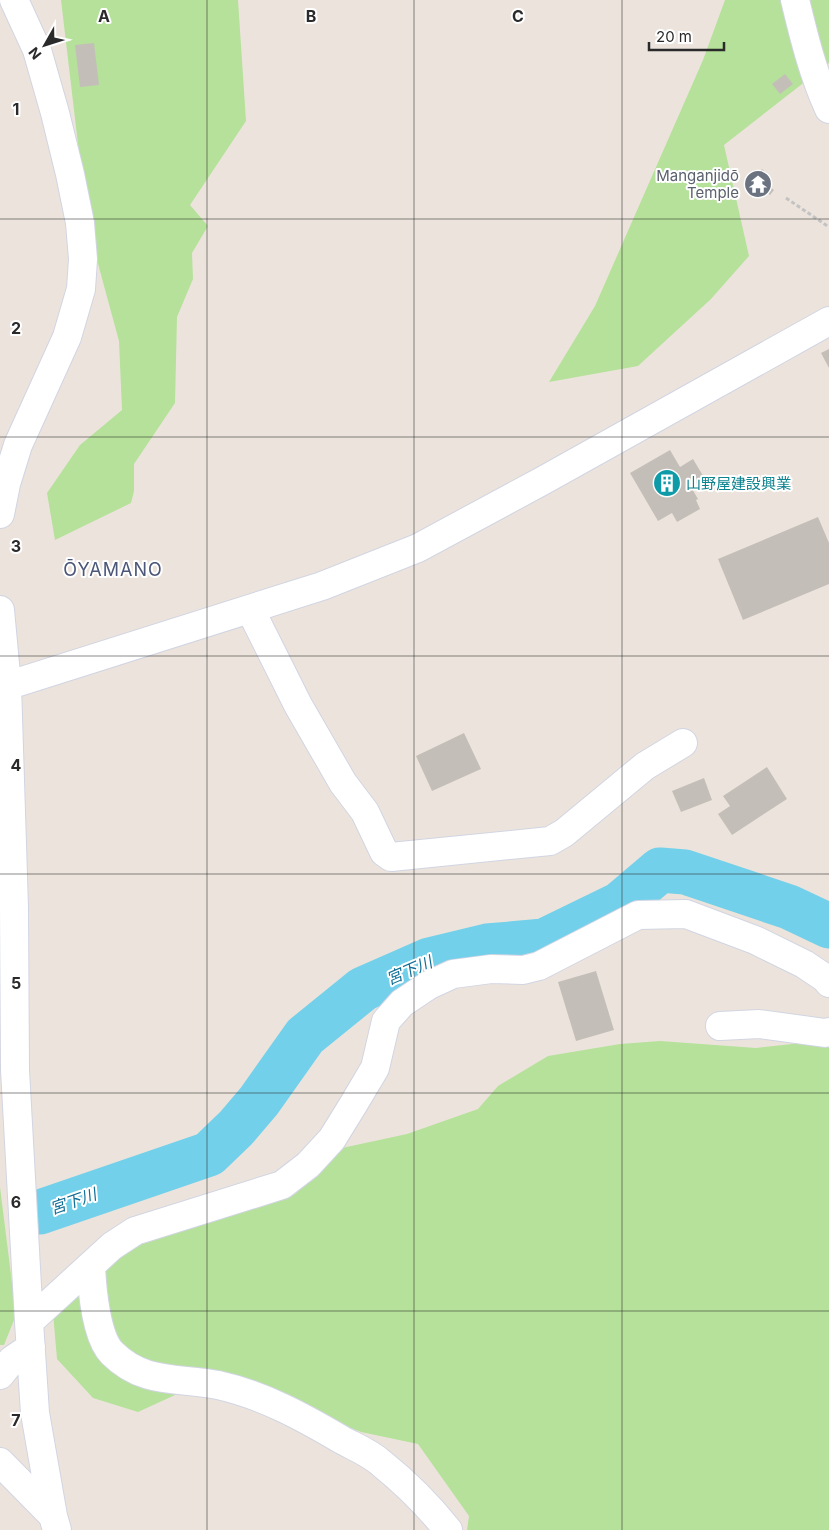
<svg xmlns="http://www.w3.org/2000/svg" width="829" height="1530" font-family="Inter,'Noto Sans JP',sans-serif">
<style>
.green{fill:#b5e19a}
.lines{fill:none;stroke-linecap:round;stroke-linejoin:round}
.river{stroke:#72d0eb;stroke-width:45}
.building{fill:#c4beb9}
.minor-casing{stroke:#d1d5e2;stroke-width:30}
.path{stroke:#c3c3c3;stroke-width:3;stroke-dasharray:4 2.5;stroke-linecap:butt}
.minor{stroke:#fff;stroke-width:28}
.grid{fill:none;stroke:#2a2a2a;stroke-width:1;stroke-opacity:0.55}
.labels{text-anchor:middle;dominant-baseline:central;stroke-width:4;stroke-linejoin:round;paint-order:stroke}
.worship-label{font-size:15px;fill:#5b616d;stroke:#fff;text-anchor:end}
.culture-label{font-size:15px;fill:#0d838f;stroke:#fff;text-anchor:start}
.water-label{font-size:16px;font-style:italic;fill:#116f97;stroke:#fff}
.quarter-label{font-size:18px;letter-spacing:1px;fill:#4b5679;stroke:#fff}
.grid-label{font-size:16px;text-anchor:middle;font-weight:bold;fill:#2a2a2a;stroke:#fff;stroke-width:4;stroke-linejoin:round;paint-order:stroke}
</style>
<rect width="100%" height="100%" fill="#ece4dc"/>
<path class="green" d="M61 0H238L246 121 190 205 208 226 192 253 193 279 177 317 175 403 134 464V491L131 503 55 540 47 493 80 445 122 410 119 341 94 249 80 161Z
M725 0H829V63L724 145 749 256 711 299 638 366 549 382 595 306 703 60Z
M829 1040V1530H467L469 1516 418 1444 361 1432 247 1387 175 1395 138 1412 93 1398 57 1359 53 1313 112 1254 152 1232 189 1228 295 1194 342 1148 407 1134 478 1109 498 1086 548 1056 620 1044 660 1041 756 1048Z
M0 1187 16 1315 4 1345H0Z"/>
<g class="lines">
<path class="river" d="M40 1212 209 1154 236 1128 259 1101 305 1036 363 989 429 960 487 946 544 941 620 904 660 870 685 872 789 907 829 926"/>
</g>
<path class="building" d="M94 43 99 85 80 87 75 45Z
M785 74 793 84 780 94 772 84Z
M762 169 771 178 766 183 774 190 770 195 765 191 760 197 747 186Z
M829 349V368L821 353Z
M670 450 680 467 693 459 705 479 691 487 698 499 696 500 700 509 677 522 672 513 658 521 630 473Z
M818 517 829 543V584L743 620 718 559Z
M464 733 481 769 432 791 416 756Z
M767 767 787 799 732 835 718 814 730 806 723 796Z
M704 778 712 800 681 812 672 791Z
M596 971 614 1030 576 1041 558 982Z"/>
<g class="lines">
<g class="minor-casing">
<path id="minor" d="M795 0C804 37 813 74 829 109
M0 514 6 484 18 445 67 337 81 289 83 259 80 223 70 174 55 113 37 50 14 0
M250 609 298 705 343 783 365 812 384 852 391 857 550 841 564 833 645 766 683 743
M0 610 7 685 14 907 15 1070 29 1322 35 1413 53 1516 57 1530
M0 688 322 586 418 548 544 480 829 321
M720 1026 759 1024 825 1033 829 1032
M91 1266C92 1288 96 1337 112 1353 144 1385 178 1377 218 1385 263 1395 303 1417 342 1440 355 1447 370 1453 381 1463 406 1483 428 1505 448 1530
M29 1322 112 1246 135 1231 282 1185 308 1165 332 1139 353 1105 375 1068 386 1021 402 1003 429 985 453 974 491 969 523 970 539 966 638 915 686 914 755 940 804 964 825 978 829 983
M0 1375 12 1360 31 1347
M0 1462 53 1516"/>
</g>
<path class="path" d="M786 198 829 227"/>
<use href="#minor" class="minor"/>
</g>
<path class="grid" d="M207 0V1530M414 0V1530M622 0V1530M0 219H829M0 437H829M0 656H829M0 874H829M0 1093H829M0 1311H829"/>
<defs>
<g id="temple-disc" transform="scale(1.4375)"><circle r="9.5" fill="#6b7280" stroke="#fff"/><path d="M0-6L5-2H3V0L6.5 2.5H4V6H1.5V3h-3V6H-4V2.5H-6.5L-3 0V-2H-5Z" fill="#fff"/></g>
<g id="building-disc" transform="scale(1.4375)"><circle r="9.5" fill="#0f9aa8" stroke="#fff"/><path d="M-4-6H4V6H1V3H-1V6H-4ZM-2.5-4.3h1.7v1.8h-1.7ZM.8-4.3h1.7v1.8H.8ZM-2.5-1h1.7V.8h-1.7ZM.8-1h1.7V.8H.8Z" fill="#fff"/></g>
</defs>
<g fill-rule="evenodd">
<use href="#temple-disc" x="758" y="184"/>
<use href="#building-disc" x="667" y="483"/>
</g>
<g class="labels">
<g class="worship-label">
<text x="739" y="175">Manganjidō<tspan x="739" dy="17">Temple</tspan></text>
</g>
<g class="culture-label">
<text x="686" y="483">山野屋建設興業</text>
</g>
<g class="water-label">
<text transform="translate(409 970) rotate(-23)">宮下川</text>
<text transform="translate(73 1201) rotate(-19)">宮下川</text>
</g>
<g class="quarter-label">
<text x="113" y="569">ŌYAMANO</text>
</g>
</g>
<g class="grid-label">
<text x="104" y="22">A</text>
<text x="311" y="22">B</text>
<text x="518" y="22">C</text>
<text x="16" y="115">1</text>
<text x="16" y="334">2</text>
<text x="16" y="552">3</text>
<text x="16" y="771">4</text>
<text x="16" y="989">5</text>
<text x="16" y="1208">6</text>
<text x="16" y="1426">7</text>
</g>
<g transform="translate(45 45) rotate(231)" stroke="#ffffff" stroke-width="4" paint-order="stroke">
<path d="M0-4L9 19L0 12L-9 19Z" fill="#2a2a2a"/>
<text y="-8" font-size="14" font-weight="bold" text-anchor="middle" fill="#2a2a2a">N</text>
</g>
<path d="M649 42v8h75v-8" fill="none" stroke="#2a2a2a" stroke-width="2.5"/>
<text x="656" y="42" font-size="15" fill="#2a2a2a" stroke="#ffffff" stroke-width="4" paint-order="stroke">20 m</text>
</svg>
